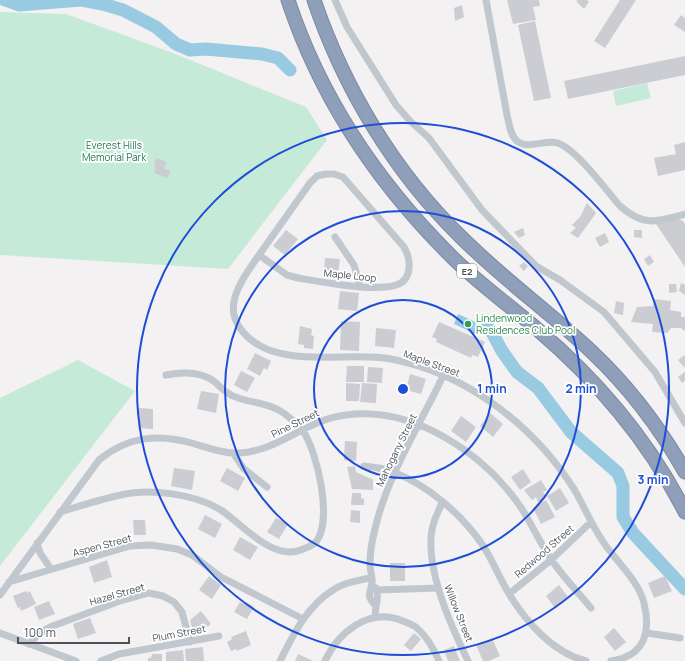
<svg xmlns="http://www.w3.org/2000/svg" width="685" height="661" font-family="Manrope,sans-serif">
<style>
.green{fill:#c5ebd8}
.water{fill:#98cae2}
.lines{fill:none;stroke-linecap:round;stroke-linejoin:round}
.river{stroke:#98cae2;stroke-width:13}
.building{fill:#cbcdd3}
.motorway-casing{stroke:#7a8aa5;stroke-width:15}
.minor{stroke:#c1c7ce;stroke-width:7}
.motorway{stroke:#8f9fb9;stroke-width:13}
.ring{fill:none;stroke:#1d4ed8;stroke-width:2}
.leisure-dot{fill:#2e9e5b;stroke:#fff;stroke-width:1.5}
.labels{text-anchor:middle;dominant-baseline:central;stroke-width:3.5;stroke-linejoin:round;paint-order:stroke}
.shield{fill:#fff;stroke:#81868d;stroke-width:1}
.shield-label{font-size:9px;font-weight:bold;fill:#4b525c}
.park-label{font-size:10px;fill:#237656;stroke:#fff}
.street-label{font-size:10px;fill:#4b525c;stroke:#fff}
.leisure-label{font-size:10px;fill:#27864d;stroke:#fff;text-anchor:start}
.centre{fill:#1d4ed8;stroke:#fff;stroke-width:2}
.ring-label{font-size:12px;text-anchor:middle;font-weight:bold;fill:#1d4ed8;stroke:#fff;stroke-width:3.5;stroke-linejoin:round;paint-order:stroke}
</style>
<rect width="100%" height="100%" fill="#f3f1f1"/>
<path class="green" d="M0 12 66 14 173 53 306 107 327 140 228 269 0 255Z
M647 83 651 98 616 106 613 91Z
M78 360 135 391 0 566V398Z"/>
<path class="water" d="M458 314 482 325 478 335 454 324Z"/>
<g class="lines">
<path class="river" d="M5 0 19 5 81 0 106 5 123 10 156 27 176 44 190 50 206 49 262 54 278 58 290 70
M487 323 502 351 517 372 538 388 571 432 618 473 623 486V517L633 533 685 589"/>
</g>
<path class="building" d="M507 0H539L540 6 533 7 536 20 513 24Z
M578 0H587L589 2 584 9 576 1Z
M620 0H636L605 48 594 41Z
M462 5 464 17 455 21 454 8Z
M681 15 685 18V32L674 25Z
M535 21 551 98 534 101 518 25Z
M685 56V75L568 99 564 81Z
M685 142V170L658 176 654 158 676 154 674 145Z
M156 158 167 162 164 169 171 171 167 178 154 173 156 168 154 166Z
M587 203 596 213 578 238 570 233 576 228 572 225 580 217Z
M676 218 683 221 685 224V267L656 224Z
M523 228 525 235 519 238 514 232Z
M286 230 298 239 285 255 273 246Z
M634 230H642V238L634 237Z
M605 233 609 242 600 247 595 238Z
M650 255 654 262 648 266 644 259Z
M325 258 340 259 338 273 324 272Z
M524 262 528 266 524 271 519 266Z
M681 283 685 285V295L679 291Z
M669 284H676L677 292 669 293Z
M340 291 359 293 357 311 338 309Z
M653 299 671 301 670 310 681 312V317H685V331L681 328H671L667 333 652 332 653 324 631 322 637 307 653 306Z
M616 301 624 303 623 315 614 313Z
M341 321 360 322 359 351 340 350Z
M439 322 485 342 478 357 472 355 471 358 436 342 437 339 432 337Z
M300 326 312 329 311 335 314 336 313 349 304 348V345L298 344Z
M376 328 396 330 394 348 375 346Z
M255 353 271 361 267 370 264 368 260 376 247 369Z
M685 355V366L684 367 678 360Z
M347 366H364V382H346Z
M368 367 383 368 382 383 367 382Z
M241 371 255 378 247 392 234 385Z
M685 372V381L682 383 678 377Z
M410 374 426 379 421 394 406 390Z
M346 383 360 384 359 401H346Z
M362 383 377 384 376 403 360 402Z
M201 391 219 394 216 413 197 409Z
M139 408 153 409V429L139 428Z
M490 413 503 424 493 437 480 426Z
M461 416 476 427 466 442 451 431Z
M345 441 357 442 356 461 344 460Z
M355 466 356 472 369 478 373 479V490L352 489 347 467Z
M174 468 195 471 192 490 171 486Z
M227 468 245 478 238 491 220 481Z
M523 469 531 482 520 490 511 477Z
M541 480 547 490 543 492 546 497 538 502 536 497 532 500 524 490Z
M560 488 569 503 556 511 547 496Z
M352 493H361V498L364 499V505H351Z
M546 500 555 517 541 524 533 508Z
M351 510 360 511V523L350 522Z
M205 515 222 524 215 538 198 529Z
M276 518 288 524 279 539 267 532Z
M133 520H145L146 535H134Z
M240 537 258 547 250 560 233 550Z
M107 560 112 577 94 583 89 567Z
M390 563H405V581H390Z
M209 576 221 585 212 599 199 590Z
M665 576 672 591 654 598 648 583Z
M559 585 568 597 555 608 546 596Z
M26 591 27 593 30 591 36 604 21 611 20 607 18 608 13 596Z
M49 601 55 614 39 620 34 607Z
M240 602 244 604 246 602 254 607 247 619 234 612Z
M201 611 211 624 201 632 199 630 194 634 190 620Z
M90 618 96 633 78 639 73 624Z
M614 628 626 642 615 651 604 637Z
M246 631 251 645 237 651 236 649 231 651 227 642 232 639 231 637Z
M414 633 421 639 411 651 404 645Z
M492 638 500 656 489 661H483L476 645Z
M454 646 460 661H448L444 650Z
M203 647 204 661H186L185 649Z
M183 650 184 661H166V652Z
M152 654H162V661H148V658H151Z
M298 654 313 661H295Z"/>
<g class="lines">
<g class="motorway-casing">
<path id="motorway" d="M288 0C320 97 377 182 449 254 475 281 508 304 537 329 598 381 648 439 685 512
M314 0C344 88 394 172 461 237 502 278 549 312 592 352 629 387 660 428 685 472"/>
</g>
<path class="minor" d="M335 0 347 27 396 105 410 121 429 138 482 210 536 266 560 280 604 312 655 372 685 423
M486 0 507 115C509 123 510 135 517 141 527 150 546 139 558 143 577 150 606 190 620 206 644 227 656 222 685 214
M326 174H334L343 177 404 247C411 259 413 280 396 285 375 292 321 282 298 278L287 275 259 255 310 183 317 176Z
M335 237 354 265 360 286
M259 255C240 283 217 311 250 339 286 369 348 351 391 359 466 373 533 425 574 489 584 506 591 524 602 540 615 561 638 579 644 603 651 632 645 656 611 661
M233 453 244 469 267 487
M364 466C374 467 384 468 393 472 428 485 461 514 482 544 492 559 499 577 508 592 525 621 553 653 586 661
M442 502C440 509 436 515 434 522 421 561 451 626 468 661
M60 512C80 506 101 499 121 495 150 488 195 494 221 510 242 524 272 561 301 550 305 548 312 546 315 543 334 522 317 451 303 431 298 424 291 419 285 414 268 401 248 404 231 395 225 392 220 387 215 382 201 371 182 372 166 375
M37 543 40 553 51 569
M9 582 130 546 151 545 177 549 192 555 221 577 303 619
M377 590 438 588
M509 594 551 560 591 522
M0 595 99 460C128 436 159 433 195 444 209 448 225 454 239 453 279 451 307 419 346 415 415 406 485 454 522 509 532 525 540 543 551 559 562 576 578 592 591 608
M375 605C366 595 370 594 372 583 373 578 370 571 370 565 370 553 372 540 375 529 387 476 420 425 443 376
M375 616C375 606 380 597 376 588
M0 633 76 661
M647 633 680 638
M29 644 39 634 50 627 120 601 149 593 163 596 174 602 182 612 190 642
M101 661 119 654 219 636
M280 661C293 635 307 606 333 590 343 583 358 580 371 578
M325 661C339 631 370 607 403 621 408 623 414 625 417 628 427 637 434 649 439 661"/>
<use href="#motorway" class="motorway"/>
</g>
<g class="ring">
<circle cx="403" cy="389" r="89"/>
<circle cx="403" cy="389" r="178"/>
<circle cx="403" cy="389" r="266"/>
</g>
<circle class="leisure-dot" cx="468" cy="324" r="4"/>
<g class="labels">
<rect class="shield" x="457" y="264" width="20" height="14" rx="3"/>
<g class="shield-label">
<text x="467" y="271">E2</text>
</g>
<g class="park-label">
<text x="114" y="145">Everest Hills<tspan x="114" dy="12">Memorial Park</tspan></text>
</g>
<g class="street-label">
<text transform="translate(350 275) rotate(6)">Maple Loop</text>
<text transform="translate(432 363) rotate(20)">Maple Street</text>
<text transform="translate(295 423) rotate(-26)">Pine Street</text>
<text transform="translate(396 450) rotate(-64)">Mahogany Street</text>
<text transform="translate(102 545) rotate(-15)">Aspen Street</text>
<text transform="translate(544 551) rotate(-41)">Redwood Street</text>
<text transform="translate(117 594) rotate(-16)">Hazel Street</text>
<text transform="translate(459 613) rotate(68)">Willow Street</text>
<text transform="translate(179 633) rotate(-11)">Plum Street</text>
</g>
<g class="leisure-label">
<text x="476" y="318">Lindenwood<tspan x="476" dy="12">Residences Club Pool</tspan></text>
</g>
</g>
<circle cx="403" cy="389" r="6" class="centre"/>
<g class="ring-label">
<text x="492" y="393">1 min</text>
<text x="581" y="393">2 min</text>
<text x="653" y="484">3 min</text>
</g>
<path d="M18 637v6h111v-6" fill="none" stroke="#4b525c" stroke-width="2"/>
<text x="24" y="637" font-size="12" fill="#4b525c" stroke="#ffffff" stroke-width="3" paint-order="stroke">100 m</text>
</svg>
